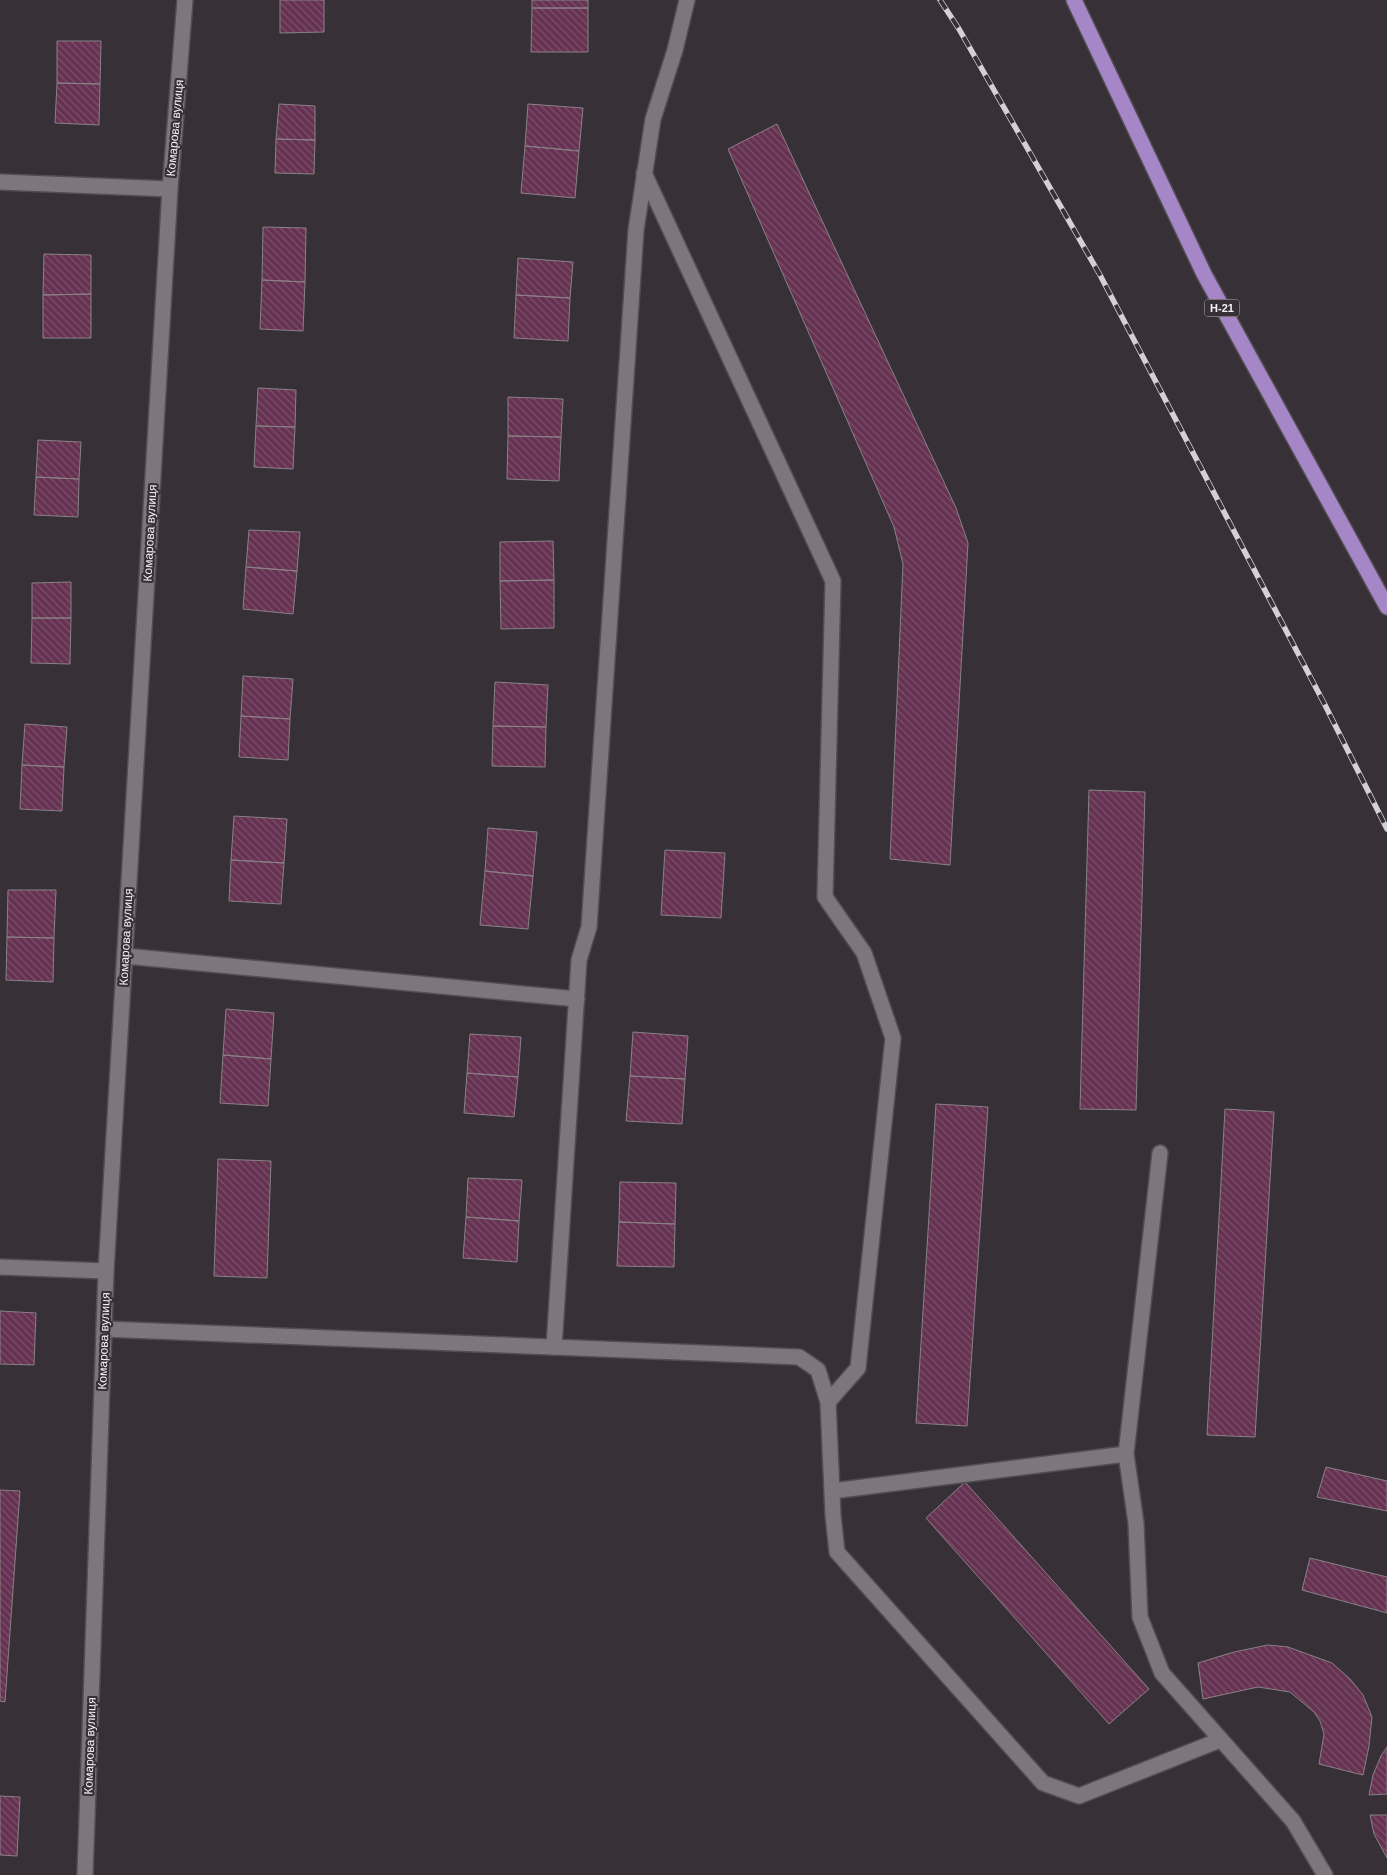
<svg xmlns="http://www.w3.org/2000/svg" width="1387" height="1875" font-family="Helvetica,sans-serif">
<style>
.building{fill:url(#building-back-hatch);stroke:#8a8186}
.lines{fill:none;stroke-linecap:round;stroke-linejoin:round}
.lane-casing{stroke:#514d52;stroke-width:18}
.street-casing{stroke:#514d52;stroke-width:18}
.primary-casing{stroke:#514d52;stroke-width:18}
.lane{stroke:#7d767d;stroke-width:15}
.street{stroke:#7d767d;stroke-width:15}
.primary{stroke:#a586c7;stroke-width:15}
.rail-casing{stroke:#d4d0d4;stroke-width:5.5}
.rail{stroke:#373137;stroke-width:4;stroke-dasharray:11;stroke-linecap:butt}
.labels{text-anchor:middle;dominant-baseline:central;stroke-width:4.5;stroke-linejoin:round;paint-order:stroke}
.shield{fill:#373137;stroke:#bbb7bb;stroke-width:1}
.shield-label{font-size:11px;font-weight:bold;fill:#f4f0f4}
.street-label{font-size:12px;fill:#f4f0f4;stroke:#373137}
</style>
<defs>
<pattern id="building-back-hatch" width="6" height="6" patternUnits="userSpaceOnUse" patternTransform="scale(1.25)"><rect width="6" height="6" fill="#653251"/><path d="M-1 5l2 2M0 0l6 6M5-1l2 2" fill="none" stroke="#7c506b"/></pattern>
</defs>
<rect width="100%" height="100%" fill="#373137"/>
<path class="building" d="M280 0H324V32L280 33Z
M532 0H588V8H532Z
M532 8H588V52H531Z
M57 41H101L100 84 57 83Z
M57 83 100 84 99 125 55 123Z
M279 104 315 106V140L276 139Z
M528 104 583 108 579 151 525 146Z
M777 124 956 508 968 543 950 865 890 859 903 564 894 527 728 149Z
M276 139 315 140 314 174 275 173Z
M525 146 579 151 575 198 521 193Z
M263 227 306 228 305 282 262 280Z
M44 254 91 255V294L43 295Z
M518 258 573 262 570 298 516 295Z
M262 280 305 282 303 331 260 329Z
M91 294V338H43V295Z
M516 295 570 298 568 341 514 338Z
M258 388 296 390 295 427 256 426Z
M508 397 563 399 561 437 508 436Z
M256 426 295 427 293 469 254 467Z
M508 436 561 437 559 481 507 479Z
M38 440 81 442 79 479 36 477Z
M36 477 79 479 78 517 34 515Z
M249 530 300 532 297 571 246 567Z
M553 541 554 580 500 581V542Z
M246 567 297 571 293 614 243 609Z
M554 580V628L501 629 500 581Z
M71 582V618H32V583Z
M32 618H71L70 664 31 663Z
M243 676 293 679 290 719 241 716Z
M495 682 548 685 546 727 493 726Z
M241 716 290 719 288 760 239 757Z
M25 724 67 727 64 767 22 765Z
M493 726 546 727 545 767 492 766Z
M22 765 64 767 62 811 20 809Z
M1089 790 1145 792 1136 1110 1080 1109Z
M234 816 287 819 284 863 231 860Z
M488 828 537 832 533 876 485 871Z
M665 850 725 853 721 918 661 915Z
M231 860 284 863 281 904 229 901Z
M485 871 533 876 528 929 480 925Z
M8 890H56L54 938 7 937Z
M7 937 54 938 53 982 6 980Z
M226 1009 274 1013 271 1059 223 1055Z
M633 1032 688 1036 685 1079 630 1076Z
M470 1034 521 1037 518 1077 467 1073Z
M223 1055 271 1059 268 1106 220 1103Z
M467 1073 518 1077 514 1117 464 1113Z
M630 1076 685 1079 682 1124 626 1121Z
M936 1104 988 1107 967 1426 916 1423Z
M1225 1109 1274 1112 1255 1437 1207 1435Z
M218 1159 271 1161 267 1278 214 1276Z
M468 1178 522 1180 519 1221 466 1217Z
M620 1182 676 1183 675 1224 619 1222Z
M466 1217 519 1221 517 1262 463 1258Z
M619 1222 675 1224 674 1267 617 1266Z
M0 1311 36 1313 34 1365 0 1364Z
M1326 1467 1387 1481V1511L1317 1497Z
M965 1482 1149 1689 1109 1724 926 1518Z
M0 1490 20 1491 5 1702 0 1701Z
M1310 1558 1387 1577V1613L1302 1590Z
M1268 1645 1288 1647 1332 1663 1350 1679 1363 1695 1372 1717 1369 1746 1363 1775 1319 1764 1324 1734 1320 1721 1314 1712 1290 1692 1258 1687 1203 1699 1198 1663 1234 1652Z
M1387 1747V1794L1369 1795 1373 1775 1381 1756Z
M0 1796 20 1797 17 1856 0 1855Z
M1370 1815H1387V1858L1374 1834Z"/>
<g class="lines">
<g class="lane-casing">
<path id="lane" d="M644 173 833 581 825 897 864 953 893 1038 858 1368 828 1402
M125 956 577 999
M104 1329 799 1357 818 1370 828 1402 833 1515 837 1552 1043 1783 1079 1796 1220 1740
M1126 1454 1136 1523 1140 1617 1162 1673 1293 1821 1325 1875
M832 1491 1126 1454 1160 1153"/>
</g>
<g class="street-casing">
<path id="street" d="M0 182 170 189
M0 1267 106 1271
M554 1347 579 960 589 927 636 230 653 119 675 50 687 0
M85 1875 106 1271 170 189 185 0"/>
</g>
<g class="primary-casing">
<path id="primary" d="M1074 0 1204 274 1387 607"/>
</g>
<use href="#lane" class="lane"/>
<use href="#street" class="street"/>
<use href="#primary" class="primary"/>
<g class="rail-casing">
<path id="rail" d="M940 0 959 29 1100 275 1325 705 1387 829"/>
</g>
<use href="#rail" class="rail"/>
</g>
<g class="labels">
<rect class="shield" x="1204.5" y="299.5" width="35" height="17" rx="4"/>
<g class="shield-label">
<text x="1222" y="308">Н-21</text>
</g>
<g class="street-label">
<text transform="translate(175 128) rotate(-85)">Комарова вулиця</text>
<text transform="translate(150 533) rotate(-87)">Комарова вулиця</text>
<text transform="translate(126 937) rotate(-87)">Комарова вулиця</text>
<text transform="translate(104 1341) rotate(-88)">Комарова вулиця</text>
<text transform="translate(90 1746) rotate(-88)">Комарова вулиця</text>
</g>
</g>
</svg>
